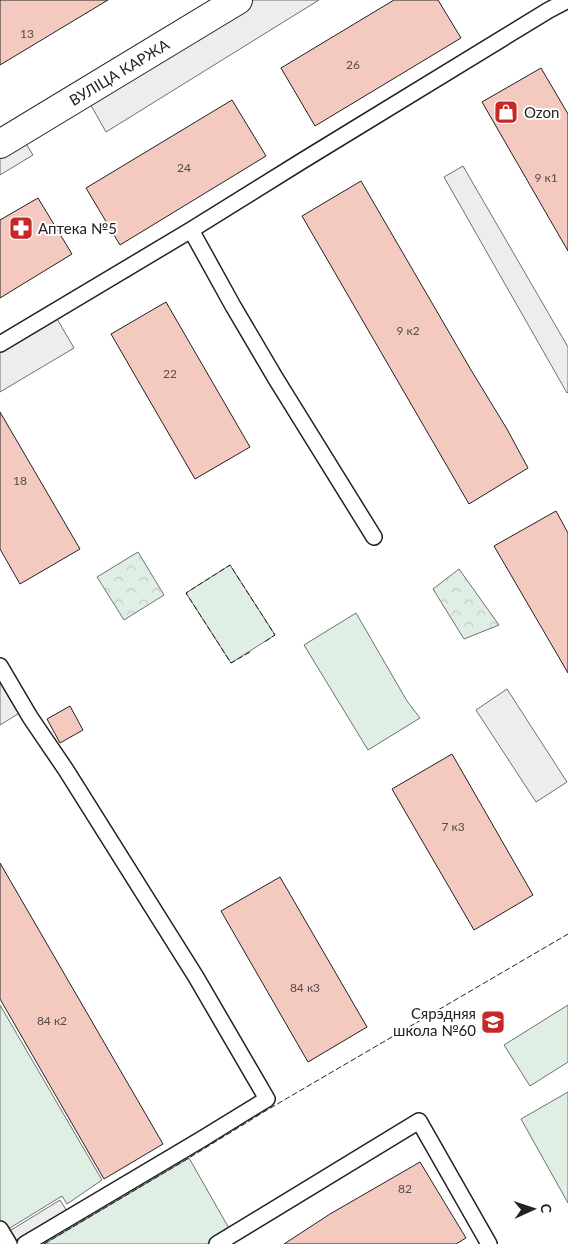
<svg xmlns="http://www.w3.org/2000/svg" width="568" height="1244" font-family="Lato,sans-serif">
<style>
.green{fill:#e0efe3;stroke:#6f6f6f}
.park{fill:url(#park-crowns);stroke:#6f6f6f}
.parking{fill:#ededed;stroke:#6f6f6f}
.building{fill:#f3c9c0;stroke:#222}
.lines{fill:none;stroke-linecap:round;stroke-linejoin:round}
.lane-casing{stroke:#222;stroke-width:18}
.street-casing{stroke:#222;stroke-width:30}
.lane{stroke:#fff;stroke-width:15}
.street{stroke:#fff;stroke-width:28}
.fence{stroke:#222;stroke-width:1;stroke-dasharray:6 2.5;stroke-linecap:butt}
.labels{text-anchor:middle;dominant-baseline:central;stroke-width:4;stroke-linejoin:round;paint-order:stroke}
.number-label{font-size:12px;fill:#564c4a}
.street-label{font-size:15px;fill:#222;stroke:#fff}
.poi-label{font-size:15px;fill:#222;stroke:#fff;text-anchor:start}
</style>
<defs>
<pattern id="park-crowns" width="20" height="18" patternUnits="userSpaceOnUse" patternTransform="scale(1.25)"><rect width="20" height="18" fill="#e0efe3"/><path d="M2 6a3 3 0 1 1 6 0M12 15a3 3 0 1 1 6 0" fill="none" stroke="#c0cdc2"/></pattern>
</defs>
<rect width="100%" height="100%" fill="#fff"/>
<path class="green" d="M230 565 275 635 231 663 186 593Z
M356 613 407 701 420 718 368 750 304 645Z
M0 1005 102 1180 67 1204 62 1196 5 1231 0 1222Z
M568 1005V1062L530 1086 504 1045Z
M568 1092V1203L521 1119Z
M189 1158 230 1230 207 1244H44Z"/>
<path class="park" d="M138 552 164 595 124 620 97 577Z
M459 569 499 625 464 639 433 589Z"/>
<path class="parking" d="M238 0H319L106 132 84 93Z
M19 132 33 155 0 175V144Z
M463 166 568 347V392L567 393 444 177Z
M53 312 74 348 0 392V344Z
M0 666 26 709 0 725Z
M507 689 567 782 536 802 476 710Z
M60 1200 70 1216 25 1244H9L3 1235Z"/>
<path class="building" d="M0 0H108L0 65Z
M394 0H438L461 38 315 126 281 68Z
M541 68 568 114V251L482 102Z
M232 100 266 156 120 245 86 188Z
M361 181 471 370 507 429 528 468 469 504 302 216Z
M38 198 72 254 0 298V220Z
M166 302 250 447 195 479 111 334Z
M0 412 80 549 20 584 0 549Z
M556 511 568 533V673L494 546Z
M70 706 83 730 60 743 47 719Z
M452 754 533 895 474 930 392 789Z
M0 863 163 1144 104 1179 0 999Z
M280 877 367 1027 308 1062 221 911Z
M420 1162 466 1238 456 1244H284L330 1214Z"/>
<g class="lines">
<g class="lane-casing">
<path id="lane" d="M191 230 233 306 276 379 374 537
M0 344 191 230 302 161 549 10 568 0
M0 666 30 717 66 770 196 977 267 1099 202 1139 25 1244
M0 1229 9 1244
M217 1244 419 1121 489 1244"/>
</g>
<g class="street-casing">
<g id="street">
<path id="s1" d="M0 144 238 0"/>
</g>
</g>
<use href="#lane" class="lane"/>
<use href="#street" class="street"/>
<path class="fence" d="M250 652 231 663 186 593 230 565 275 635 263 643
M44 1244 189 1158 267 1110 568 934"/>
</g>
<defs>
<g id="shop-square" transform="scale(1.25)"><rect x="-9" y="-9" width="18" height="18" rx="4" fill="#c62828" stroke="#fff"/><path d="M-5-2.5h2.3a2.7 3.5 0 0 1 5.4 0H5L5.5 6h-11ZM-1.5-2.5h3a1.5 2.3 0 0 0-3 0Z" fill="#fff"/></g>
<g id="pharmacy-square" transform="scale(1.25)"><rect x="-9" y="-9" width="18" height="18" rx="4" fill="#c62828" stroke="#fff"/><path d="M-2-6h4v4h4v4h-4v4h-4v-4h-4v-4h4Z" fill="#fff"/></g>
<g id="school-square" transform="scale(1.25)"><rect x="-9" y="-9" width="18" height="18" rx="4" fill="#c62828" stroke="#fff"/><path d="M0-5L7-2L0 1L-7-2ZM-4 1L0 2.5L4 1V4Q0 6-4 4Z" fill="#fff"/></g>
</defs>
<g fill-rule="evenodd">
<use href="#shop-square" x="506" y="112"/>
<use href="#pharmacy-square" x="21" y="228"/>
<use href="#school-square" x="493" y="1022"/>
</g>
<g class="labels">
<g class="number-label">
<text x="27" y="33">13</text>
<text x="353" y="64">26</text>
<text x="184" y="167">24</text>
<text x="546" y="177">9 к1</text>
<text x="408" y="330">9 к2</text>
<text x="170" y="373">22</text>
<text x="20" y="480">18</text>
<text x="453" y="826">7 к3</text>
<text x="305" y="987">84 к3</text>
<text x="52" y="1020">84 к2</text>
<text x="405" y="1188">82</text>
</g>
<g class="street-label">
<text stroke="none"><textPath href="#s1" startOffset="139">ВУЛІЦА КАРЖА</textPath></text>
</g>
<g class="poi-label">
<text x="524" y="112">Ozon</text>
<text x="38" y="228">Аптека №5</text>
<text x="476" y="1013" text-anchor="end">Сярэдняя<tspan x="476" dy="17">школа №60</tspan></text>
</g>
</g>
<g transform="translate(533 1209) rotate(87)" stroke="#ffffff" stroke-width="4" paint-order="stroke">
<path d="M0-4L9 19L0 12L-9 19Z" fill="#222222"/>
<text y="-8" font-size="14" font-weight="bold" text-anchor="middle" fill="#222222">С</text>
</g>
</svg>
